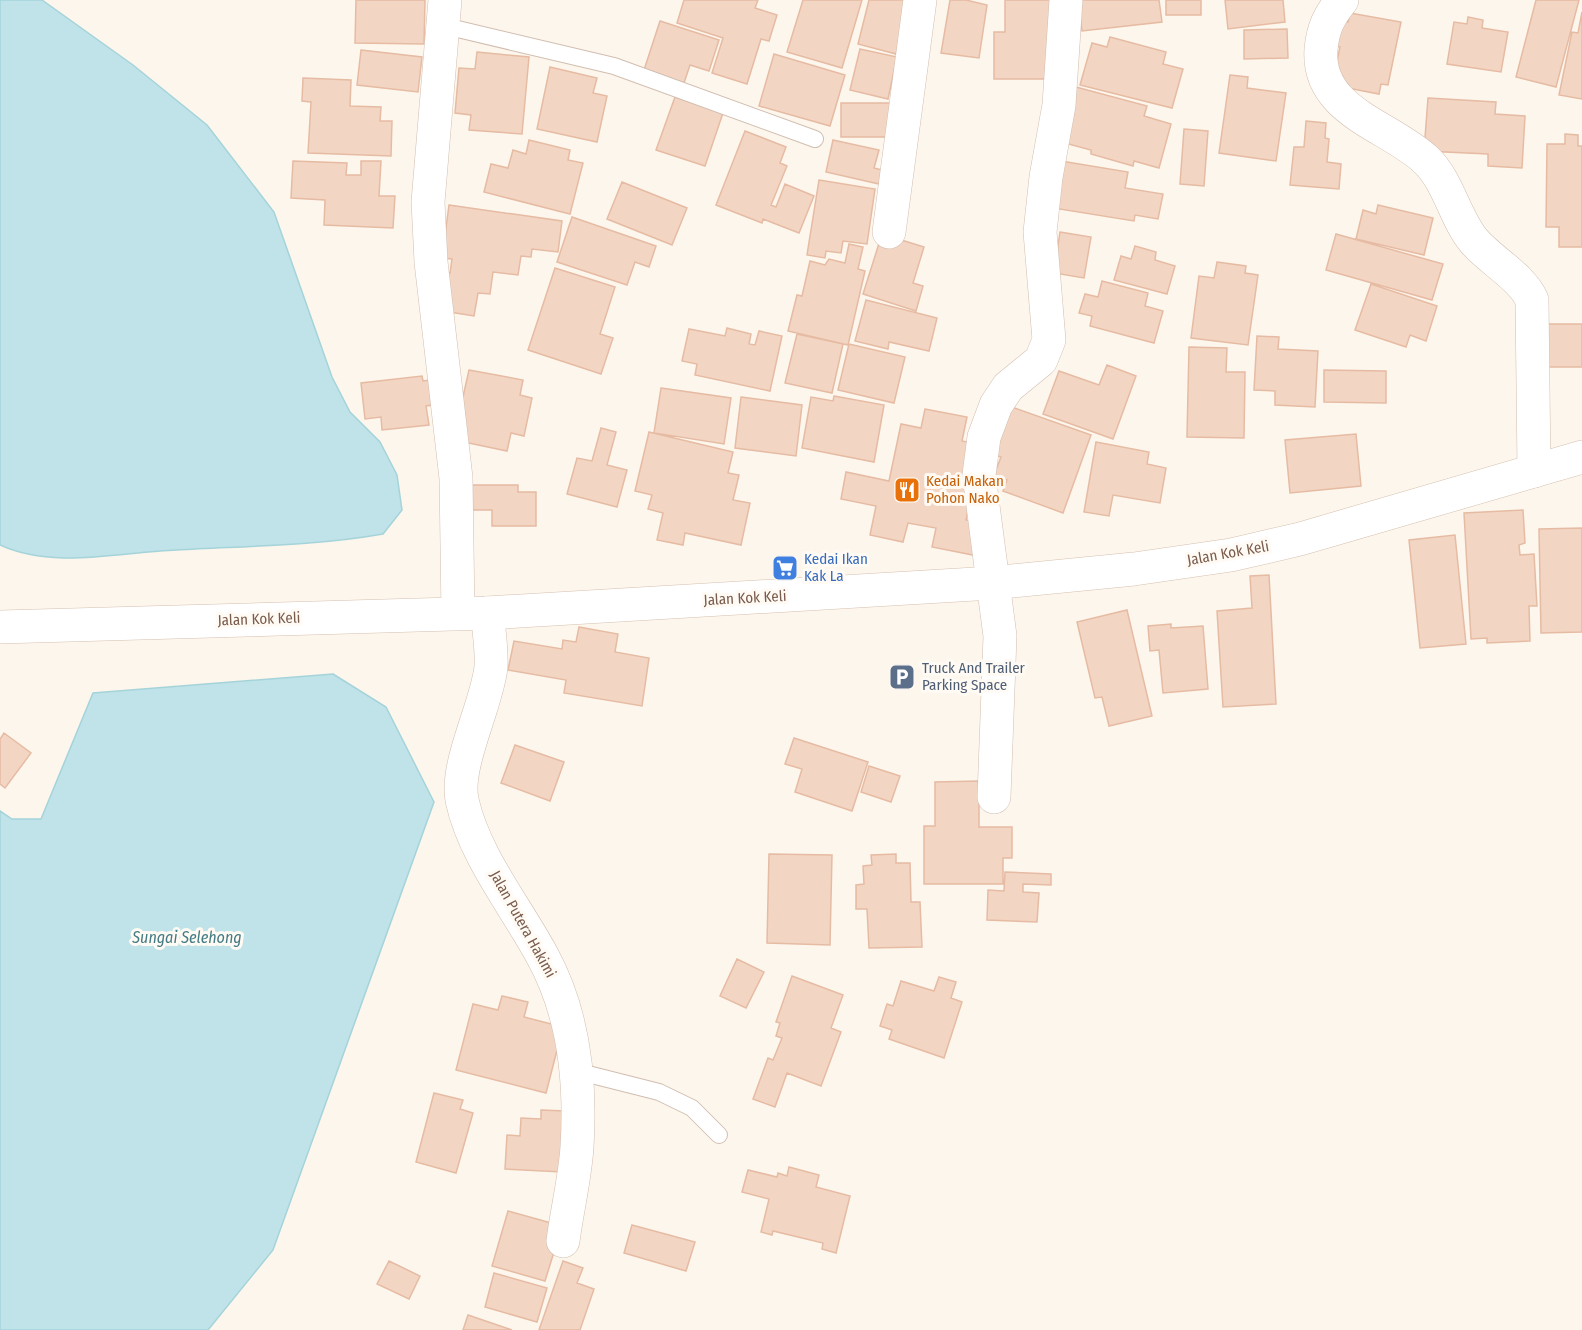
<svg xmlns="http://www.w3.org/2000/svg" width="1582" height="1330" font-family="'Fira Sans Condensed',sans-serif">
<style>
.water{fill:#bfe3e8;stroke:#a5d3da;stroke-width:1.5}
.building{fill:#f3d5c3;stroke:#e6bba3;stroke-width:1.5}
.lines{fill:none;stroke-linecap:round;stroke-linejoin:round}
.lane-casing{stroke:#d1beb0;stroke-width:18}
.street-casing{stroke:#d1beb0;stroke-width:34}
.secondary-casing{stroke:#d6c0b0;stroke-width:34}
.lane{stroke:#fff;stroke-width:16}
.street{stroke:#fff;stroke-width:33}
.secondary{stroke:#fff;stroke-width:33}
.labels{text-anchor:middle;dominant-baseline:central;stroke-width:6;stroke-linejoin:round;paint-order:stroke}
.food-label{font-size:15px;fill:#c56008;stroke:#fffaf3;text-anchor:start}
.street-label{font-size:15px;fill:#7a5c4d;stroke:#fffaf3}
.shop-label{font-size:15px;fill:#366cbe;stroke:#fffaf3;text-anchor:start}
.service-label{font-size:15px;fill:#4e5e75;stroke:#fffaf3;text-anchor:start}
.water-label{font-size:16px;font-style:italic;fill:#437c86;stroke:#fffaf3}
</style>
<rect width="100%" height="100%" fill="#fdf6ec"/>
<path class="water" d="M0 0H42L133 65 207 125 274 212 332 377 350 412 380 442 397 475 402 510 383 534C315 546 247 546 177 550 120 552 54 570 0 545Z
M333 674 386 707 434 802 273 1250 208 1330H0V811L12 819H41L93 693Z"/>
<path class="building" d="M356 0H425L424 44 355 43Z
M684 0H758L755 8 777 15 769 41 761 39 747 84 712 73 723 38 677 23Z
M803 0H862L842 68 787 52Z
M869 0H910L896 54 858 44Z
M950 0H966L987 5 979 58 941 53Z
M1005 0H1055L1054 79H994V32H1005Z
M1078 0H1159L1162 22 1082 31Z
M1166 0H1201V15H1166Z
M1225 0H1283L1285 22 1228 29Z
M1536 0H1579L1556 87 1516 77Z
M1582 12V99L1559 95 1572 32 1578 33Z
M1350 13 1401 22 1388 85 1381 84 1379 94 1332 85 1340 47 1329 44 1333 19 1348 22Z
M1468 17 1483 20 1482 28 1508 32 1501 72 1447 64 1454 22 1467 24Z
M660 21 719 40 709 71 690 65 684 83 644 70Z
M1287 29 1288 58 1244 59V30Z
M1110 37 1166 52 1163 64 1183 69 1172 108 1080 85 1092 43 1107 47Z
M860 49 897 57 888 99 850 90Z
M361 50 422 57 418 92 357 85Z
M477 52 529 57 522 134 469 130 471 115 455 113 459 68 475 69Z
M774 54 845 75 830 126 759 106Z
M550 67 597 78 593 93 607 96 597 142 537 129Z
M1230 75 1248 77 1247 88 1286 93 1276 161 1219 153Z
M303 78 351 80 350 106 381 107 380 121H392L391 156 308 153 311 102 302 101Z
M1076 87 1147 106 1144 116 1171 124 1159 168 1134 161 1133 166 1091 154V150L1061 142Z
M675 97 723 113 705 166 656 150Z
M1428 98 1496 102 1495 114 1525 116 1522 168 1488 166V154L1424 151Z
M841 103H896L895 137H841Z
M1306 121 1326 123 1325 138 1329 139 1327 162 1341 164 1339 189 1290 185 1294 147H1304Z
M1184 129 1208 131 1204 186 1180 184Z
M745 131 786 147 780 163 787 166 771 205 776 207 785 184 814 196 799 233 763 219 762 223 716 205Z
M1565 134 1578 135V146H1582V247H1559V227H1546L1547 144H1565Z
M529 140 570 150 568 160 583 163 570 214 484 192 491 164 508 168 513 150 526 154Z
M833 140 879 150 874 168 882 170 879 184 826 172Z
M293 161 347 163 346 175H361V161H381L379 196H395L393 228 324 225 325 200 291 198Z
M1061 161 1128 172 1125 188 1163 194 1158 219 1135 215 1134 221 1053 208Z
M819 180 875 189 867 244 843 241 841 253 826 251 825 258 807 255Z
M622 182 687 208 672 245 607 219Z
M449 205 562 221 558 252 532 249 531 257 521 256 518 275 493 272 490 294 478 293 474 316 443 311 442 272 450 273 452 259 442 258Z
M1378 205 1433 218 1424 255 1356 239 1363 210 1376 214Z
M572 217 656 246 649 267 635 262 627 285 557 262Z
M1060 232 1091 237 1084 278 1054 273Z
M882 234 924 247 913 283 923 286 916 311 863 294Z
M1336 234 1443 264 1432 300 1326 270Z
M849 244 863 247 858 269 865 271 848 345 788 331 797 295 802 296 810 261 825 265 829 259 845 263Z
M1135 246 1156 252 1155 260 1175 266 1167 294 1114 280 1121 256 1131 259Z
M1217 262 1246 266 1245 273 1258 275 1248 345 1191 338 1199 276 1214 278Z
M555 268 615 287 600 334 613 338 601 374 528 350Z
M1102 281 1148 293 1145 306 1163 311 1154 343 1090 326 1092 316 1079 313 1085 294 1098 297Z
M1371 284 1437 306 1426 341 1410 335 1406 347 1355 330Z
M866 300 937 318 929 351 889 342 888 349 855 341Z
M1546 324H1582V367H1545Z
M727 328 751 334 749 344 755 345 759 331 782 336 770 391 695 375 697 364 682 361 689 329 725 336Z
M797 334 843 344 832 393 785 383Z
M1257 336 1279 337 1278 349 1318 351 1315 407 1275 405V391L1254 390Z
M849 344 905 357 894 403 838 390Z
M1189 347 1227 348 1226 372H1245L1244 438 1187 437Z
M1107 365 1136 376 1113 439 1043 414 1059 371 1099 385Z
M469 370 523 380 520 395 532 398 524 436 511 433 507 451 459 441 465 413 460 410Z
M1324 370 1386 371V403L1324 402Z
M422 376 423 381 430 380 433 405 426 406 429 425 382 430 381 417 365 419 361 383Z
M661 388 731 398 724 444 654 433Z
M834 396 884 405 874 462 802 448 811 397 833 401Z
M741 397 802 405 796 456 735 448Z
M1006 405 1091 435 1063 513 1003 491 1007 480 994 475 1001 457 989 453Z
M925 409 967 417 962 441 981 445 966 520 985 523 978 556 932 547 936 528 908 523 903 542 870 535 876 506 841 499 846 472 889 481 901 424 921 428Z
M601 428 616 432 607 465 627 470 617 507 567 494 577 458 592 461Z
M649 432 733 452 728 473 739 475 733 500 750 503 741 545 685 533 683 545 657 540 663 513 648 509 652 495 635 491Z
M1356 434 1361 486 1290 493 1285 440Z
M1096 442 1149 452 1147 464 1166 468 1160 503 1113 495 1109 516 1084 512Z
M471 485H518V492H536V526H492V510H471Z
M1523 510 1525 543 1519 545 1520 555 1534 554 1537 606H1529L1530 641 1487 643V638L1471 639 1464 513Z
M1582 528V632L1541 633 1539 529Z
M1455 535 1466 644 1420 648 1409 540Z
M1269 575 1276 704 1223 707 1217 611 1252 608 1250 576Z
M1127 610 1152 716 1109 726 1102 697 1095 698 1077 622Z
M1171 624V628L1203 626 1208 689 1163 693 1159 650 1150 651 1148 626Z
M579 627 618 634 615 652 649 658 642 706 564 693 566 680 508 670 514 641 562 649 563 640 576 642Z
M4 733 31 753 5 788 0 784V739Z
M794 738 868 762 852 811 795 792 802 769 785 764Z
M515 745 564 762 550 801 501 783Z
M869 766 900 776 891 802 861 792Z
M979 781V827H1012V858H1003V884H924V826H935V782Z
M769 854 832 855 830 945 767 943Z
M896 854V863H910L911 902H920L922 947 869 948 867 909H856V885L864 884 863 866 872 865 871 855Z
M1005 872 1051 874V885L1023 884V892L1039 893 1037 922 987 920 988 890 1004 891Z
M737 959 764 972 746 1008 720 996Z
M792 976 843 995 831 1028 841 1032 821 1086 787 1073 775 1107 753 1099 768 1058 773 1060 782 1038 776 1036 780 1023 776 1022Z
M939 977 956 982 951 998 962 1002 944 1058 889 1039 892 1030 880 1026 887 1004 893 1006 901 981 934 991Z
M502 996 528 1002 524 1017 563 1027 546 1093 456 1070 473 1004 498 1010Z
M434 1093 463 1100 460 1109 473 1113 456 1173 416 1162Z
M541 1110 565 1111 562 1172 505 1169 507 1135 520 1136 521 1118 541 1119Z
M789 1167 819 1175 816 1187 850 1196 836 1253 822 1249 823 1243 773 1231 772 1235 761 1232 769 1199 742 1192 748 1170 777 1177 778 1173 787 1176Z
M508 1211 562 1226 545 1281 492 1266Z
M632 1225 695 1242 686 1271 624 1253Z
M389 1261 420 1276 409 1299 377 1284Z
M563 1261 583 1268 577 1283 594 1289 580 1330H539Z
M494 1273 547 1288 537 1322 485 1307Z
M468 1315 512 1330H463Z"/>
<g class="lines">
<g class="lane-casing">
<path id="lane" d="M445 26 614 66 815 139
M576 1071 659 1092 692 1108 719 1135"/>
</g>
<g class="street-casing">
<path id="street" d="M445 0 428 202 431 262 456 478 458 613
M1342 0C1329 16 1323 28 1321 49 1316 111 1388 125 1425 159 1449 181 1454 217 1474 241 1491 261 1521 276 1532 300L1534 471
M889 232 920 0
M487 613C489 630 492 650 491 667 487 705 455 764 462 800 474 856 517 908 543 957 574 1014 581 1083 577 1147 575 1178 567 1210 563 1241
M994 797 1000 636 979 475 984 437 996 405 1008 387 1041 360 1049 340 1040 232 1046 177 1059 105 1066 0"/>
</g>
<g class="secondary-casing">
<path id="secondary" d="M0 627 487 613 992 583 1134 569 1231 555 1300 539 1582 457"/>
</g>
<use href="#lane" class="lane"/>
<use href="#street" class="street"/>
<use href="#secondary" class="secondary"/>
</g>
<defs>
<g id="restaurant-square" transform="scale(1.35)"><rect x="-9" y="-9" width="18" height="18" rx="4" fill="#e8710a" stroke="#fffaf3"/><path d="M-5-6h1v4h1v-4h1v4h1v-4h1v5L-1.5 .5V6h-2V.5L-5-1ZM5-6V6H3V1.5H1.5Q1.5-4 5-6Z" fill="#fff"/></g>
<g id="supermarket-square" transform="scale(1.35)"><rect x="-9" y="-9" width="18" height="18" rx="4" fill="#3f7fe0" stroke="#fffaf3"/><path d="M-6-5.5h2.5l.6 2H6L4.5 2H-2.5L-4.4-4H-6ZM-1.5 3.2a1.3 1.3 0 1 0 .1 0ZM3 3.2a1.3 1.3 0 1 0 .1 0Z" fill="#fff"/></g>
<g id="parking-square" transform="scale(1.35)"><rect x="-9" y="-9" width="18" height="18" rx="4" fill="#5c6f8a" stroke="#fffaf3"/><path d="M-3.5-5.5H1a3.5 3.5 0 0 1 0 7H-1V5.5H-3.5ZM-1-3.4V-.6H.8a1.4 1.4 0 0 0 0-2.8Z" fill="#fff"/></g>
</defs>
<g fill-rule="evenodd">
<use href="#restaurant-square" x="907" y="490"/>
<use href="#supermarket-square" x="785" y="568"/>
<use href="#parking-square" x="902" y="677"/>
</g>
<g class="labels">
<g class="food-label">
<text x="926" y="481">Kedai Makan<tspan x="926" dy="17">Pohon Nako</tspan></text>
</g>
<g class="street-label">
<text transform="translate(1228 553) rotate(-10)">Jalan Kok Keli</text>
<text transform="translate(745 598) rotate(-3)">Jalan Kok Keli</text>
<text transform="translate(259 619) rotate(-2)">Jalan Kok Keli</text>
<text transform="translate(523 924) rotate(61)">Jalan Putera Hakimi</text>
</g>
<g class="shop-label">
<text x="804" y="559">Kedai Ikan<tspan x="804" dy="17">Kak La</tspan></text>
</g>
<g class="service-label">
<text x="922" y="668">Truck And Trailer<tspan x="922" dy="17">Parking Space</tspan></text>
</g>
<g class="water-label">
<text x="187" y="937">Sungai Selehong</text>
</g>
</g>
</svg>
